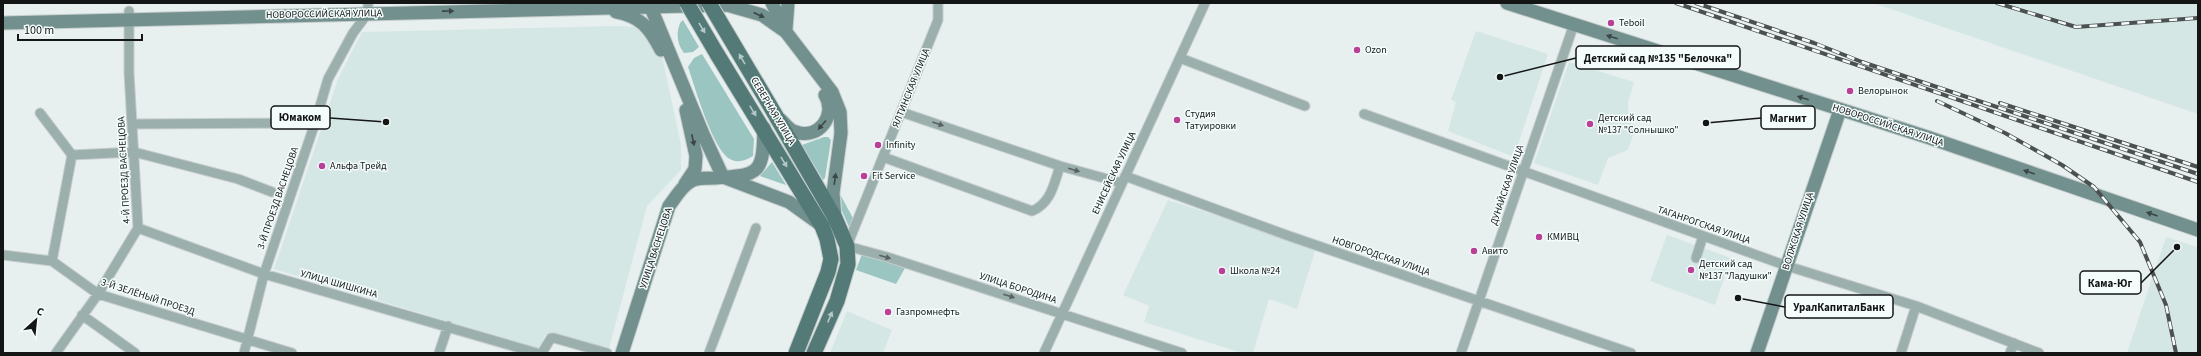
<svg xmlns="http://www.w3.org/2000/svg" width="2201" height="356" font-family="'Source Sans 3',sans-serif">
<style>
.built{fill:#d5e7e5}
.green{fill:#9ac5c1}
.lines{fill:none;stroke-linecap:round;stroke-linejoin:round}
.street-casing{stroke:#c5cccc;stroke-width:11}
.secondary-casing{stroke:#c5cccc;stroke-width:15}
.primary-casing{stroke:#c5cccc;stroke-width:17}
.street{stroke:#9bafad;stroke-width:9}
.secondary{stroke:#72908e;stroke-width:13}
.primary{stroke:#547a77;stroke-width:15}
.rail-casing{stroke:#4d5050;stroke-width:4}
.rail{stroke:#f4fdfc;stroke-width:2.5;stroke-dasharray:8;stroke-linecap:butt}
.primary-bridge-casing{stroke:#c5cccc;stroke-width:17;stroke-linecap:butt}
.primary-bridge{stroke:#547a77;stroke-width:15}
.oneway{fill:#3a4746}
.oneway2{fill:#b4c9c7}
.oneway3{fill:#586262}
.poi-dot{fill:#b84197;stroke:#f4fdfc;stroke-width:1.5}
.labels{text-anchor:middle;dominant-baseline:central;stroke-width:3;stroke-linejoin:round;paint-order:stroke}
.street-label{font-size:10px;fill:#141616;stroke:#f4fdfc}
.poi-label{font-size:10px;fill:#141616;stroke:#f4fdfc;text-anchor:start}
.leader{fill:none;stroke:#141616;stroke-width:1.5}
.callout-dot{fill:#141616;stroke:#f4fdfc;stroke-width:1.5}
.callout{fill:#f4fdfc;stroke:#141616;stroke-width:1.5}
.callout-label{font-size:11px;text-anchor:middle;font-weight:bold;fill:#141616}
</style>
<rect width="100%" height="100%" fill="#e7efef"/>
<path class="built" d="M1873 3H2198V114Z
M614 26 644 27 662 56 681 145V170L647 206 608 352 545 335 540 349 274 269 338 79 362 32Z
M1476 31 1548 54 1514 157 1448 131 1456 102 1451 100Z
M1569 62 1634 82 1628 103 1629 122 1636 126 1628 150 1608 158 1598 185 1534 163Z
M1168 200 1316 248 1297 309 1269 299 1253 353H1242L1144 322 1149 306 1123 295Z
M1667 235 1731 258 1715 305 1650 281Z
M2166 237 2198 247V353H2127Z
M847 311 892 330 883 353H830Z"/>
<path class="green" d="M683 20 699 47 693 52 684 53C677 44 676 34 680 23Z
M702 54 754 139 753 156C746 160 738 164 730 159 713 150 695 87 688 67L694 58Z
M824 137H828L831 140 825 178 823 180 802 145Z
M772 162 786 185 760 176Z
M841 196 854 220 850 229 842 211Z
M862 254 905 268 896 284 856 270Z"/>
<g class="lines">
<g class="street-casing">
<path id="street" d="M938 3V20L847 246 887 257 1182 353
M1180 58 1305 106
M901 112 1060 166 1122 183
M40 113 72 155 52 261
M1364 114 1787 266 1916 306 2039 353
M133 124 315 123
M72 155 134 152 238 179 272 192
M883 157 1032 211C1051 203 1054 184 1060 166
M1125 176 1289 236 1631 353
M138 228 264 274 537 353
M3 255 52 261 98 294 292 353
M1696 258 1703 236
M82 315 135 353
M56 353 98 294 138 228 129 73V11
M244 353 264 274 315 123 328 79 353 33 368 13V5
M439 353 448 326
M542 353 551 338H554L607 353
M709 353 756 228
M1044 353 1205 3
M1461 353 1574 24
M1901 353 1916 306
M2010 353 2014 343"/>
</g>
<g class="secondary-casing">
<path id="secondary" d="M649 3 703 134 723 177 789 202 821 225
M772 3 786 32 832 92 840 112 841 133 833 193 835 218
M1507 3 1927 137 2198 230
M616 12C641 17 649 27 661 50
M3 23 727 5 762 15 786 32
M786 29 788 3
M781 120C785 124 790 131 796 132 819 140 837 115 825 95
M685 184 695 169 696 156 686 110
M622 353 669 206C676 197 684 182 697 179 703 178 709 178 715 178 760 175 763 174 764 128
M1757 353 1840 110"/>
</g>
<g class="primary-casing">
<path id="primary" d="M717 54 822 226 827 239 831 259 828 272 796 353
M769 104 835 218 847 246 848 264 837 301 814 353"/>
</g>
<use href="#street" class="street"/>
<use href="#secondary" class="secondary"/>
<use href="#primary" class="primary"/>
<g class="rail-casing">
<path id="rail" d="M1676 3 2198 182
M1696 3 1814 43 1862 62 2198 174
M1997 3 2076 27 2198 18
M1937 101 2005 133 2062 165 2094 187 2140 242 2166 305 2176 353
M2000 103 2198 167"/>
</g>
<use href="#rail" class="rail"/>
<g class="primary-bridge-casing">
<path id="primary-bridge" d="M687 3 717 54
M709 3 769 104"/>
</g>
<use href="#primary-bridge" class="primary-bridge"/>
</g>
<defs><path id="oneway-solid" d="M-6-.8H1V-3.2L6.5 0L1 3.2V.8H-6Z"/></defs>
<g class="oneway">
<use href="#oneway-solid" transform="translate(448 11) rotate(-1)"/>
<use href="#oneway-solid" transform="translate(759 15) rotate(25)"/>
<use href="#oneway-solid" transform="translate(1612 37) rotate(-162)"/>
<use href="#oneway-solid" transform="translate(1803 98) rotate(-162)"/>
<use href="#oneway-solid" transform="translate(822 125) rotate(131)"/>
<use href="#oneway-solid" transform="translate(693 140) rotate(78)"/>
<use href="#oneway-solid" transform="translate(2029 172) rotate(-161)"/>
<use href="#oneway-solid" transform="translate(835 179) rotate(-82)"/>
<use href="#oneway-solid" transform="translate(2152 214) rotate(-161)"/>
</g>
<g class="oneway2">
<use href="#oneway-solid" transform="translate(702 28) rotate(59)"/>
<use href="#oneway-solid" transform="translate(742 59) rotate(-120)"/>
<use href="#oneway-solid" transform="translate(753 111) rotate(58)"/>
<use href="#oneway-solid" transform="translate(784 162) rotate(59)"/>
<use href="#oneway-solid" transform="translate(830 317) rotate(-67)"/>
</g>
<g class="oneway3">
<use href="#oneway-solid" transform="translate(938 124) rotate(19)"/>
<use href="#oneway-solid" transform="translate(1074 170) rotate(16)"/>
<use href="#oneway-solid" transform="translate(885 257) rotate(16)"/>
<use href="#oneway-solid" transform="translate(1009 296) rotate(18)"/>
</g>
<g class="poi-dot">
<circle cx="1611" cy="23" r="4"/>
<circle cx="1357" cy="50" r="4"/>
<circle cx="1850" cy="91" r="4"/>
<circle cx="1177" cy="120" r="4"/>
<circle cx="1590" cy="124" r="4"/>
<circle cx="878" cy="145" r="4"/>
<circle cx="322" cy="166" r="4"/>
<circle cx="864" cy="176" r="4"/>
<circle cx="1539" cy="237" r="4"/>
<circle cx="1474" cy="251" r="4"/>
<circle cx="1691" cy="270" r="4"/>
<circle cx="1222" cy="271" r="4"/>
<circle cx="888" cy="312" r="4"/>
</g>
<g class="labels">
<g class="street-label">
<text transform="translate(324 14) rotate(-1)">НОВОРОССИЙСКАЯ УЛИЦА</text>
<text transform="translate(911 88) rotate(-68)">ЯЛТИНСКАЯ УЛИЦА</text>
<text transform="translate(773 111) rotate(59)">СЕВЕРНАЯ УЛИЦА</text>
<text transform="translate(1888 125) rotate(18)">НОВОРОССИЙСКАЯ УЛИЦА</text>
<text transform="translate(124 170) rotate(-93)">4-Й ПРОЕЗД ВАСНЕЦОВА</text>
<text transform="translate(1114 173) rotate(-65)">ЕНИСЕЙСКАЯ УЛИЦА</text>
<text transform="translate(1507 185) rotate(-71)">ДУНАЙСКАЯ УЛИЦА</text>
<text transform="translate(278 198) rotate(-71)">3-Й ПРОЕЗД ВАСНЕЦОВА</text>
<text transform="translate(1704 225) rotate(19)">ТАГАНРОГСКАЯ УЛИЦА</text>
<text transform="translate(1798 231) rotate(-72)">ВОЛЖСКАЯ УЛИЦА</text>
<text transform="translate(656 248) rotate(-72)">УЛИЦА ВАСНЕЦОВА</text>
<text transform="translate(1381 256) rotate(19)">НОВГОРОДСКАЯ УЛИЦА</text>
<text transform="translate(339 284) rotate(16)">УЛИЦА ШИШКИНА</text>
<text transform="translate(1018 288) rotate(18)">УЛИЦА БОРОДИНА</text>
<text transform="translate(148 297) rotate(18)">3-Й ЗЕЛЁНЫЙ ПРОЕЗД</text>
</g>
<g class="poi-label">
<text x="1619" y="23">Teboil</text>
<text x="1365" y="50">Ozon</text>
<text x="1858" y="91">Велорынок</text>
<text x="1185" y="114">Студия<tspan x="1185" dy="12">Татуировки</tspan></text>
<text x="1598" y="118">Детский сад<tspan x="1598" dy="12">№137 "Солнышко"</tspan></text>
<text x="886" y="145">Infinity</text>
<text x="330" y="166">Альфа Трейд</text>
<text x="872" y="176">Fit Service</text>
<text x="1547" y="237">КМИВЦ</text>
<text x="1482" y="251">Авито</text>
<text x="1699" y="264">Детский сад<tspan x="1699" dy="12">№137 "Ладушки"</tspan></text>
<text x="1230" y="271">Школа №24</text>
<text x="896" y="312">Газпромнефть</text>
</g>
</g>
<path class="leader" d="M1500 77L1576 58M386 122L330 118M1706 123L1761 118M2177 247L2141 283M1738 298L1785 307"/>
<g class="callout-dot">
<circle cx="1500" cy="77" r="4"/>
<circle cx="386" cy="122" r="4"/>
<circle cx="1706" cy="123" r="4"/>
<circle cx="2177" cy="247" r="4"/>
<circle cx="1738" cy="298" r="4"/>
</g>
<g class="callout">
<rect x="1576" y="46" width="164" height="23" rx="4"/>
<rect x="271" y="106" width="59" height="23" rx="4"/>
<rect x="1761" y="106" width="54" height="23" rx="4"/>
<rect x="2080" y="271" width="61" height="23" rx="4"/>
<rect x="1785" y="295" width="108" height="23" rx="4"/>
</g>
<g class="callout-label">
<text x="1658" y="62">Детский сад №135 "Белочка"</text>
<text x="300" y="121">Юмаком</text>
<text x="1788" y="122">Магнит</text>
<text x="2110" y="287">Кама-Юг</text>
<text x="1839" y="311">УралКапиталБанк</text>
</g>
<rect width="2201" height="356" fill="none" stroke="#141616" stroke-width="8"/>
<g transform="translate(36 320) rotate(27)" stroke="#f4fdfc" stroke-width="3" paint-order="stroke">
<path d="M0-3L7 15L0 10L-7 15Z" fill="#141616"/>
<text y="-6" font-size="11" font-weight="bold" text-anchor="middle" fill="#141616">С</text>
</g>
<path d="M18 34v6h124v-6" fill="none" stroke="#141616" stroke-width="2"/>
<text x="24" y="34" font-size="12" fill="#141616" stroke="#f4fdfc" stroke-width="3" paint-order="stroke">100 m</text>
</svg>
